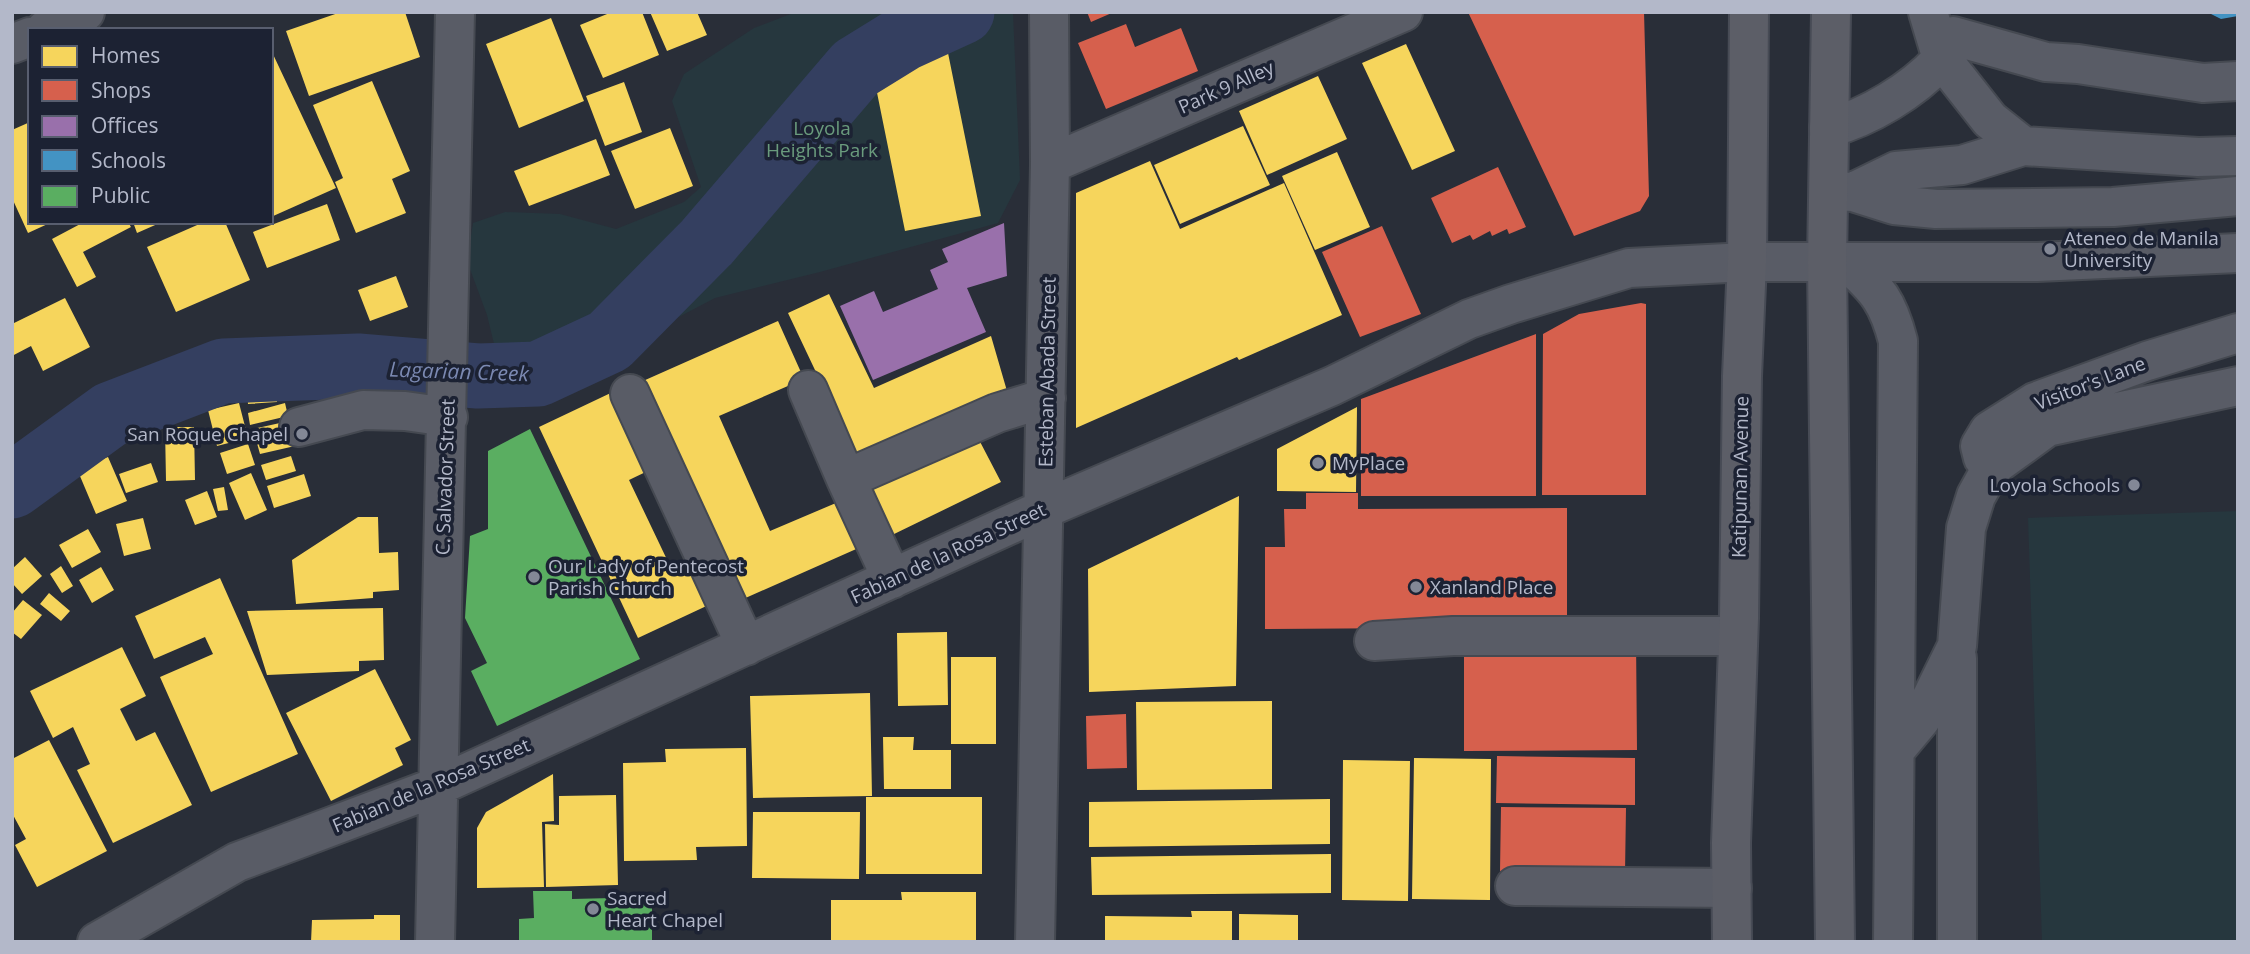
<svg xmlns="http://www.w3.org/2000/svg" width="2250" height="954" font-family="'Open Sans',sans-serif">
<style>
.green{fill:#26373e}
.homes{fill:#f6d55c}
.shops{fill:#d6604d}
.offices{fill:#9970ab}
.schools{fill:#4393c3}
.public{fill:#5aae61}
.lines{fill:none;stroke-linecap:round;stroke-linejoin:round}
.river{stroke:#343f60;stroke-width:65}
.minor-casing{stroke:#454951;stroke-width:42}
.major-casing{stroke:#474b55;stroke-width:42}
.minor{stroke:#595c66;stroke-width:38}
.major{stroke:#5c5e67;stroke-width:38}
.poi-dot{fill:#838896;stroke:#1c2233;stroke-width:2.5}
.labels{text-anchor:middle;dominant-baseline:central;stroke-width:7;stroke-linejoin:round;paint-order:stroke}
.street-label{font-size:19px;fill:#b3b8c9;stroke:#1c2233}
.park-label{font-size:19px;fill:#6a9b7d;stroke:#1c2233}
.poi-label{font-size:19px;fill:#b3b8c9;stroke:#1c2233;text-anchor:start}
.water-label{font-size:21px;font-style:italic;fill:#7b89b2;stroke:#1c2233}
</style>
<rect width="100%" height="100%" fill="#292e38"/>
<path class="green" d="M796 12H1013L1020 180 998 223 820 272 715 298 509 406 487 315 467 261 473 223 505 212 560 214 616 229 684 202 701 187 672 101 684 74 754 28Z
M2238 511V942H2042L2028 518Z"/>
<path class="homes" d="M341 12H405L420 57 309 96 286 31Z
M612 12H642L659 55 603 78 580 25Z
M650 12H697L707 35 667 51Z
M551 18 584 101 519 128 486 44Z
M1406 44 1455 151 1412 170 1362 63Z
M947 48 981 216 905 231 871 63Z
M271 50 336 188 271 217Z
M1318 76 1347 139 1267 175 1239 111Z
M372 81 410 171 392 179 406 213 356 233 335 182 343 178 313 105Z
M624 82 642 132 605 146 586 96Z
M30 122V222H52L28 233 12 198V130Z
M1243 126 1270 185 1180 224 1154 165Z
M670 128 693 186 635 209 611 151Z
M596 139 610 175 529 206 514 171Z
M1337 152 1370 227 1315 250 1282 176Z
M1150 161 1180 229 1284 183 1342 315 1239 360 1237 357 1076 428V193Z
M327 204 340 240 267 268 253 232Z
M84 222H128L131 227 83 252 96 277 77 287 52 239Z
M133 222H162L137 233Z
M204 222H225L250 280 176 312 147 247Z
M396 276 408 307 370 321 358 290Z
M829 294 874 388 991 336 1007 391 859 463 788 313Z
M65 298 90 347 43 371 31 346 12 356V324Z
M778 321 804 379 719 416 770 531 843 500 863 546 741 600 643 381Z
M276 390 277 402 248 404 247 392Z
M617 390 654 468 629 480 671 568 693 556 715 602 638 638 539 427Z
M239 403 248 438 217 446 208 410Z
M285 403 288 416 250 425 248 413Z
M1357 407 1356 492 1277 491V449Z
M289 421 295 446 260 454 253 429Z
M165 427H194L195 480 166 481Z
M976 434 1001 482 890 536 866 488Z
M248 444 255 465 227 474 220 453Z
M291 456 296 471 266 480 261 465Z
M108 457 127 501 96 514 77 469Z
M151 463 158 482 126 493 119 474Z
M251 473 267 510 245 520 229 483Z
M304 474 311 496 274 508 267 486Z
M224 487 228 510 218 511 213 489Z
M207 491 217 517 195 525 185 500Z
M1239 496 1236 686 1089 692 1088 569Z
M358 517H378L379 553 398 552 399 590 373 592V598L296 604 292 560Z
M143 518 151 549 124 556 116 524Z
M88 529 101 552 72 568 59 545Z
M25 557 42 576 22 594 12 583V569Z
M61 566 73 586 62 593 50 574Z
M101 567 114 590 92 603 79 580Z
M220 578 298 754 211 792 160 677 213 654 205 637 154 659 135 616Z
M49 593 70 611 61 621 40 604Z
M23 600 42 615 21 639 12 632V613Z
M383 608 384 660 359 661V671L267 675 247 611Z
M947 632 948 705 898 706 897 633Z
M122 647 146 696 120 709 136 741 155 732 192 805 113 843 77 770 90 764 73 727 53 738 30 691Z
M951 657H996V744H951Z
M375 669 411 740 395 748 403 765 331 801 286 713Z
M870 693 872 796 753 798 750 696Z
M1272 701V789L1137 790 1136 702Z
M883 737H914L913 750H951V789H884Z
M49 740 107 851 37 887 15 845 26 839 12 813V759Z
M746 748 747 846 696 847 697 860 624 861 623 763 666 762 665 749Z
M1414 758 1491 759 1490 900 1412 899Z
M1343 760 1410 761 1408 901 1342 900Z
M553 774 554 821 542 822 544 887 477 888V828L486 812Z
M616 795 618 885 546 887 545 824 559 825V796Z
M866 797H982V874H866Z
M1330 799V844L1089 847V802Z
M753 812H860L859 879 752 878Z
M1331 854V893L1092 895 1091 857Z
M901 892H976V942H831V900H902Z
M1191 911H1232V942H1105V916L1192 917Z
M1239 914 1298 915V942H1239Z
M374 915H400V942H311L312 920 374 919Z"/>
<path class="shops" d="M1087 12H1114L1091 22Z
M1468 12H1644L1649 196 1640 211 1574 236Z
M1126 24 1135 47 1181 28 1198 71 1106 109 1078 43Z
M1498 167 1526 227 1509 234 1507 229 1492 236 1490 231 1473 240 1470 235 1452 243 1431 198Z
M1382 226 1421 314 1360 337 1322 252Z
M1641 303 1646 304V495H1542L1543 334 1579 314Z
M1536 334V496H1361V399Z
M1306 493H1358V509L1567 508V627L1265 629V547H1285L1284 509H1306Z
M1636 638 1637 750 1464 751V639Z
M1126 714 1127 768 1087 769 1086 716Z
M1497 756 1635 758V805L1496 803Z
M1501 807 1626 808 1625 873 1500 871Z"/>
<path class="offices" d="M1004 223 1007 276 967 288 986 332 873 380 840 306 874 291 883 312 938 289 930 270 948 262 942 249Z"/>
<path class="schools" d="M2207 12H2238V16L2221 19Z"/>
<path class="public" d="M530 429 640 659 497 726 471 671 487 663 465 618 470 536 488 529V451Z
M533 891H572V899L652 897V942H519V919L534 918Z"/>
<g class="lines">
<path class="river" d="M12 486 111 414 223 371 358 366 478 376 538 374 609 341 707 242 856 68 903 39 962 12"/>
<g class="minor-casing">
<path id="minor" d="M1928 12 1942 59 1990 120 2023 146
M45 30 85 12
M12 44 30 37
M1829 128C1869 117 1912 91 1940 61 1946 54 1949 44 1953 36L2046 62 2078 64 2203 83 2238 81
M1050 164 1403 12
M1829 191 1853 192 1894 205 1936 209 2113 207 2238 196
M1853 192 1896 171 1962 165 2023 146 2198 157 2238 156
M1848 263C1878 290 1888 302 1898 341L1893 942
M808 390 846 479 997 413 1046 398
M630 394 746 646
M299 427 363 410 405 411 448 417
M1992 467 1983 458 1980 446 1989 431 2035 402 2147 361 2238 333
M846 479 892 579
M1374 641 1453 636H1738
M1896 749 1921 719 1957 646 1966 528 1976 496 1992 467 2047 427 2238 386
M1515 886 1732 888
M97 942 237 862 436 787 1044 509 1332 386 1469 319 1511 304 1629 268 1747 262H2037L2238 253
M435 942C440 632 449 322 455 12
M1035 942 1050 164 1049 12
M1957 942V658"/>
</g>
<g class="major-casing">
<path id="major" d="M1831 12 1827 263 1835 942
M1732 942 1731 843 1739 618 1742 376 1747 262 1749 12"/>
</g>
<use href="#minor" class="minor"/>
<use href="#major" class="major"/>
</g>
<g class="poi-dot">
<circle cx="2050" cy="249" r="7"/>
<circle cx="302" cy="434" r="7"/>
<circle cx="1318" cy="463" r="7"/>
<circle cx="2134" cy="485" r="7"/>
<circle cx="534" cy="577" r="7"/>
<circle cx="1416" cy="587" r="7"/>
<circle cx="593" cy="909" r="7"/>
</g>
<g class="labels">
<g class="street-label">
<text transform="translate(1226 87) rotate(-24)">Park 9 Alley</text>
<text transform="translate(1047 372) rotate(-89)">Esteban Abada Street</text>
<text transform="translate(2090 383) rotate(-21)">Visitor's Lane</text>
<text transform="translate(445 477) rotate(-88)">C. Salvador Street</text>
<text transform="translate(1740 477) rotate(-89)">Katipunan Avenue</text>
<text transform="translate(948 553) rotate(-25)">Fabian de la Rosa Street</text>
<text transform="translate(431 785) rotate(-23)">Fabian de la Rosa Street</text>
</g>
<g class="park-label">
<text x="822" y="128">Loyola<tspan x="822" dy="22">Heights Park</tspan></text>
</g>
<g class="poi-label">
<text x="2064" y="238">Ateneo de Manila<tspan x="2064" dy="22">University</tspan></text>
<text x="288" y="434" text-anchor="end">San Roque Chapel</text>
<text x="1332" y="463">MyPlace</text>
<text x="2120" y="485" text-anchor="end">Loyola Schools</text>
<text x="548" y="566">Our Lady of Pentecost<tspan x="548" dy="22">Parish Church</tspan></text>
<text x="1430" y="587">Xanland Place</text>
<text x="607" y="898">Sacred<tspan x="607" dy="22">Heart Chapel</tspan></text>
</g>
<g class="water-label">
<text transform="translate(459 371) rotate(2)">Lagarian Creek</text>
</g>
</g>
<rect width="2250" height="954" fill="none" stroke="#b3b8c9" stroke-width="28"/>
<rect x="28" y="28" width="245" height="196" fill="#1c2233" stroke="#585e6f" stroke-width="2"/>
<rect x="42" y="46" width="35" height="21" fill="#f6d55c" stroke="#585e6f" stroke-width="2"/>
<text x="91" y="63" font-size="21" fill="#b3b8c9">Homes</text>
<rect x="42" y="80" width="35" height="21" fill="#d6604d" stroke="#585e6f" stroke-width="2"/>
<text x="91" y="98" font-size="21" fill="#b3b8c9">Shops</text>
<rect x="42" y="116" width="35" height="21" fill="#9970ab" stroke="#585e6f" stroke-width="2"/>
<text x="91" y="133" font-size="21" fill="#b3b8c9">Offices</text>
<rect x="42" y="150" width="35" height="21" fill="#4393c3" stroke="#585e6f" stroke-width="2"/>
<text x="91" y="168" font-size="21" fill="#b3b8c9">Schools</text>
<rect x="42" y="186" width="35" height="21" fill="#5aae61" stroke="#585e6f" stroke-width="2"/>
<text x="91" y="203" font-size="21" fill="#b3b8c9">Public</text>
</svg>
